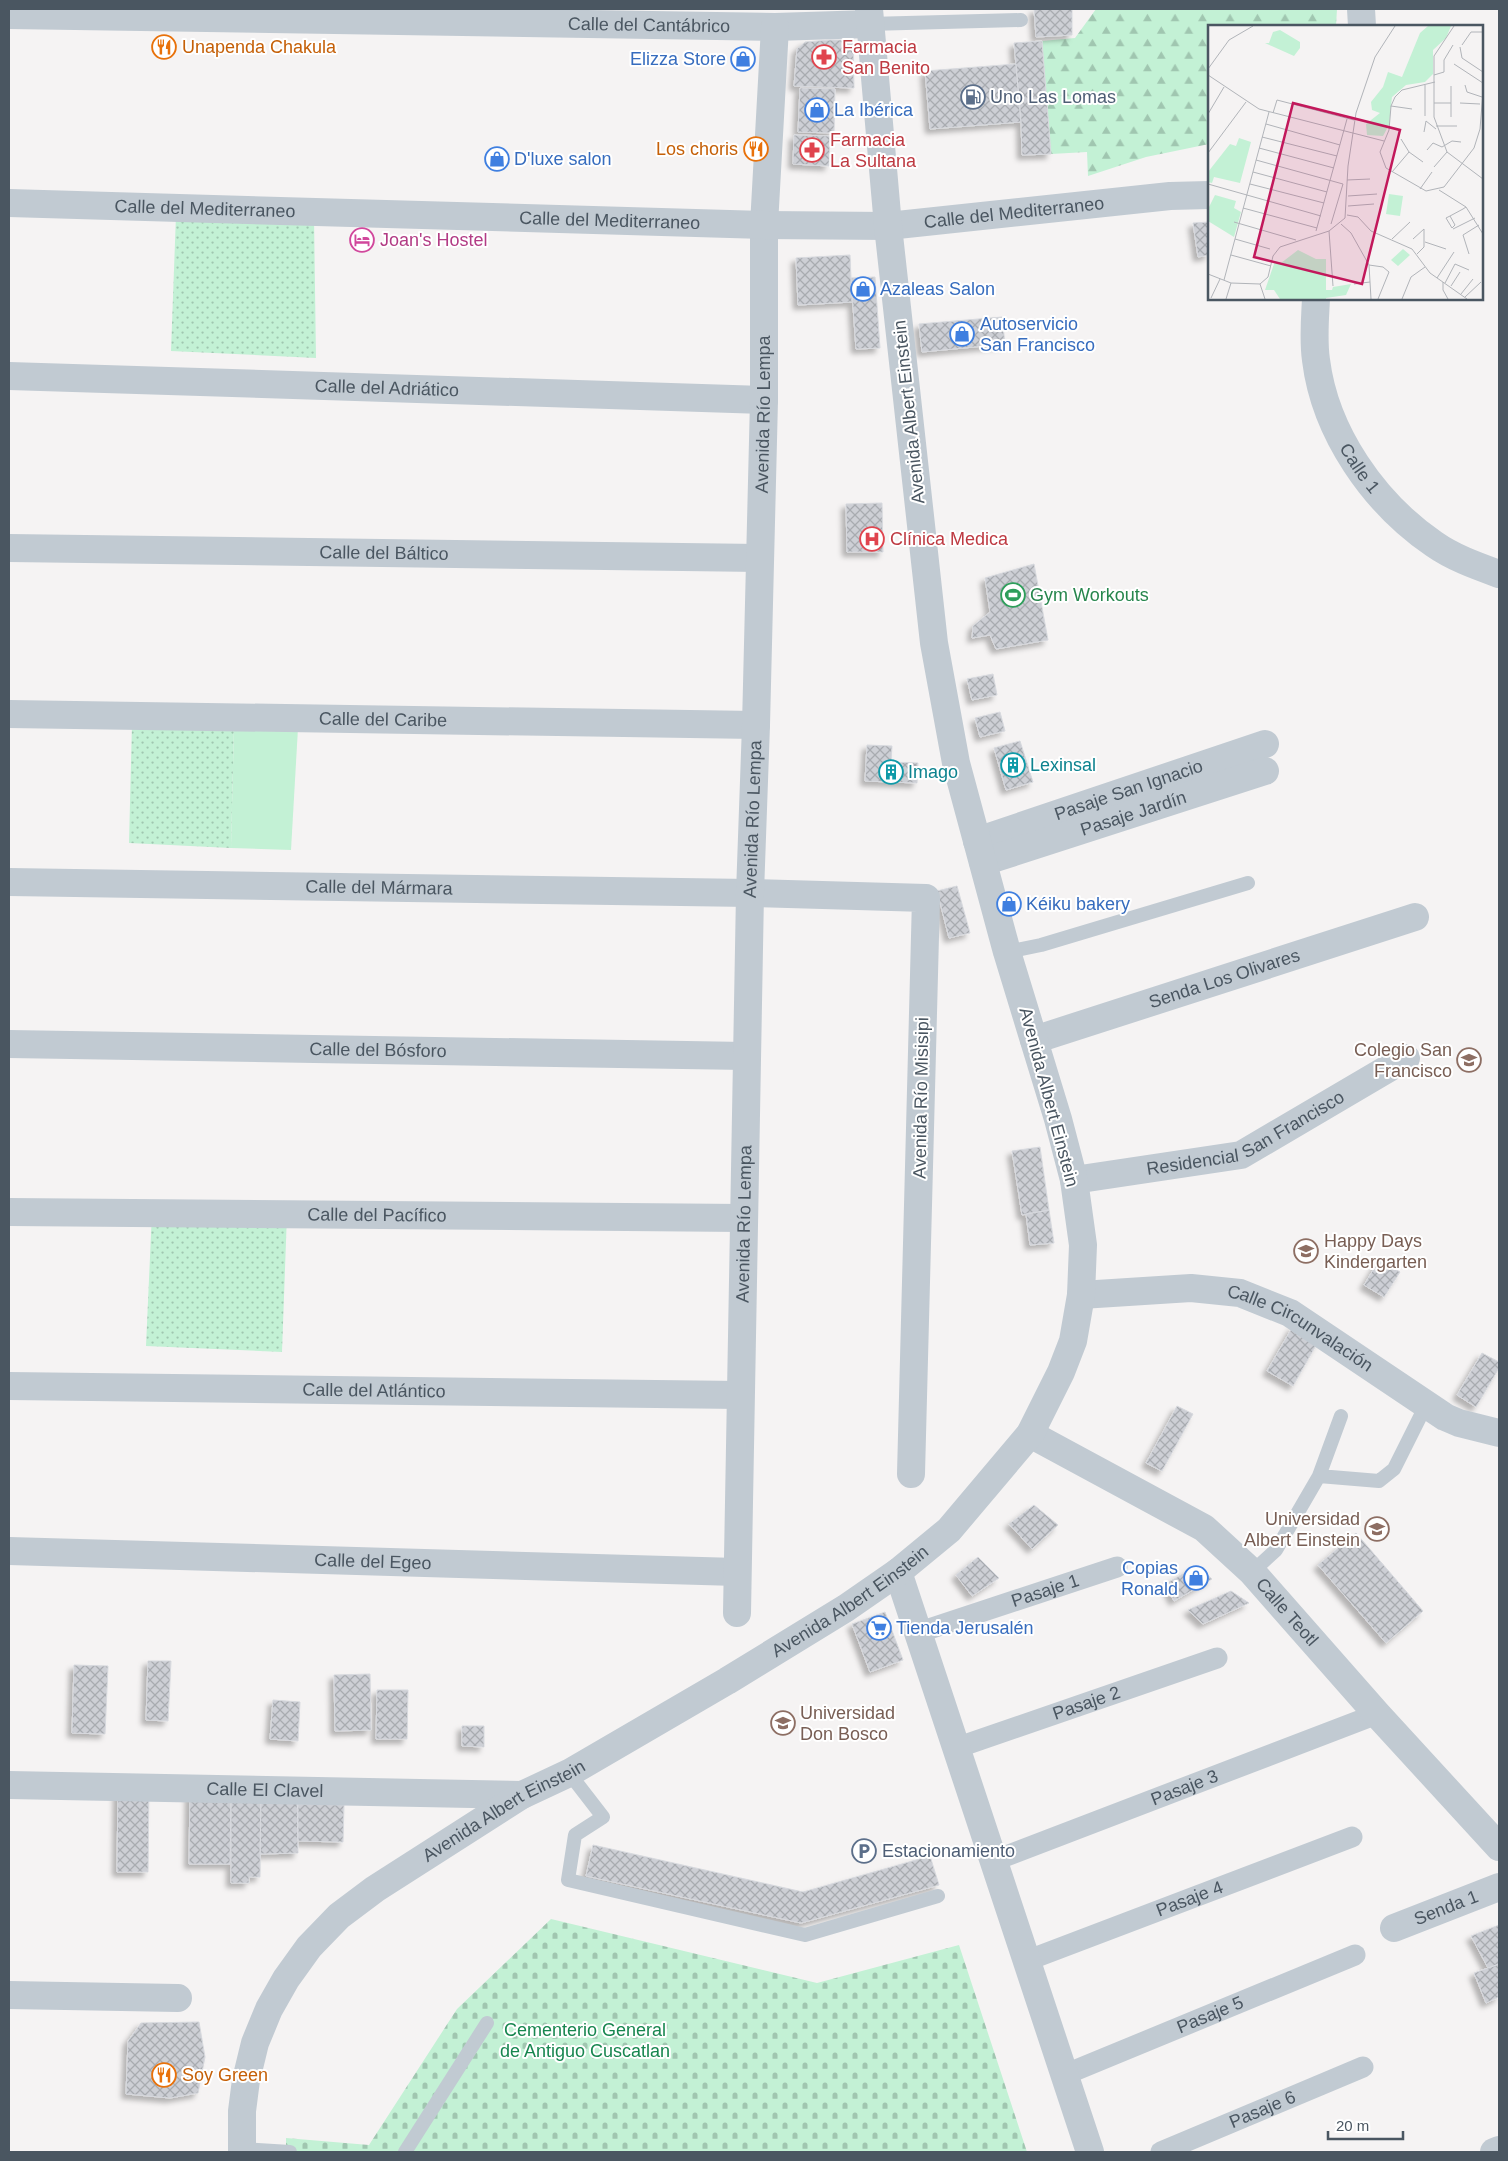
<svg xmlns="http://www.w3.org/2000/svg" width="1508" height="2161" font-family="Helvetica,sans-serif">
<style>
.grass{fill:#c3f1d5}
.forest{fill:url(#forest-firs)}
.cemetery{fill:url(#cemetery-stones)}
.park{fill:url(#park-dots)}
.building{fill:url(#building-cross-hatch);stroke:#d7d9de;filter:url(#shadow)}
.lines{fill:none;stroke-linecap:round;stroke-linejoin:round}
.service{stroke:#c1cad2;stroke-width:14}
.pedestrian{stroke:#c1cad2;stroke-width:21}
.minor{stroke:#c1cad2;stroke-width:28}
.tertiary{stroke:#c1cad2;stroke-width:28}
.labels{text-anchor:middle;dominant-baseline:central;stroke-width:4;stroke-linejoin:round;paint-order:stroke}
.street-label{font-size:18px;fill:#4a5661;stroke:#fff}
.food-label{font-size:18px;fill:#c56008;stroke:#fff;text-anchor:start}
.health-label{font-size:18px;fill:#be3a42;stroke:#fff;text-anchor:start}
.shop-label{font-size:18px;fill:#366cbe;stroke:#fff;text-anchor:start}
.service-label{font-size:18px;fill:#4e5e75;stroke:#fff;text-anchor:start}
.hotel-label{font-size:18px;fill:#b23c85;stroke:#fff;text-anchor:start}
.leisure-label{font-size:18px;fill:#27864d;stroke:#fff;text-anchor:start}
.culture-label{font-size:18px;fill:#0d838f;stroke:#fff;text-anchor:start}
.education-label{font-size:18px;fill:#785e54;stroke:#fff;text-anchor:end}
.park-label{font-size:18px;fill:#17864f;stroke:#fff}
.inset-road{fill:none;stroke:#b1b4b9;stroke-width:1}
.view{fill:#c2185b;fill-opacity:0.15;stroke:#c2185b;stroke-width:2.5}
.inset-edge{fill:none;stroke:#4a5661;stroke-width:2.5}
</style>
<defs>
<pattern id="forest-firs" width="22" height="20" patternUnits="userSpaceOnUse" patternTransform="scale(1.25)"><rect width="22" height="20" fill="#c3f1d5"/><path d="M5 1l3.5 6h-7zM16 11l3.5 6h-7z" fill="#a0c6b0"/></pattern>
<pattern id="cemetery-stones" width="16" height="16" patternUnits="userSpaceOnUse" patternTransform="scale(1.25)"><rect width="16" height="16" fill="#c3f1d5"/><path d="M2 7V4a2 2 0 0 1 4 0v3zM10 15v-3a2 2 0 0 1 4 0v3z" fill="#a0c6b0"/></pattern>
<pattern id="park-dots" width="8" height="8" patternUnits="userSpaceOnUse" patternTransform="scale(1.25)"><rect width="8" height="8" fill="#c3f1d5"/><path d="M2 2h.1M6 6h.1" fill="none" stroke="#a0c6b0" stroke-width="1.8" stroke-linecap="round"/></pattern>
<pattern id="building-cross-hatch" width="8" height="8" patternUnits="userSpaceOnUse" patternTransform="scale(1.25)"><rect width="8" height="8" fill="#cdcfd5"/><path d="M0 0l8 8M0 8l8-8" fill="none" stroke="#a8abb0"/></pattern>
<filter id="shadow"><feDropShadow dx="-4.5" dy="4.5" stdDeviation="2.5" flood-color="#0004"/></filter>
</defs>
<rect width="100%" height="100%" fill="#f5f3f3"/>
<path class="grass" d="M234 726 298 728 291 850 231 848Z"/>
<path class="forest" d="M1096 9H1337L1336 26H1209V144L1146 157 1088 176 1087 152 1051 154 1042 41 1075 38Z"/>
<path class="cemetery" d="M551 1919 817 1983 959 1945 1027 2152H286V2138L369 2145 457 2009Z"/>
<path class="park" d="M176 215 314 217 316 358 171 351Z
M132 723 234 726 231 848 129 843Z
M152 1212 287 1214 282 1352 146 1346Z"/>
<path class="building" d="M1034 9H1072V35L1036 37Z
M830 40H853L854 88 794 86 797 49 805 42Z
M1042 41 1051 154 1022 155 1021 122 1014 43Z
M1016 64 1021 122 930 129 925 71Z
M800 88 835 89 834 133 798 132Z
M794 135 830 136 829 166 793 164Z
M1209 222V255L1198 257 1193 223Z
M850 255 852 302 798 305 796 258Z
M875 277 880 348 856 349 851 278Z
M1002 317 1005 344 922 352 919 324Z
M882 503 883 552H847L846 504Z
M1034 564 1048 640 996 649 990 635 972 638 973 626 990 612 985 578Z
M993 674 997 695 972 700 967 679Z
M1000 712 1005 731 980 737 975 718Z
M1020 741 1033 782 1006 790 994 748Z
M867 745 892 746 891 762 918 763 917 783 865 781Z
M957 886 970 933 949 938 937 891Z
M1040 1147 1049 1210 1022 1215 1012 1151Z
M1049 1210 1054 1243 1030 1245 1026 1214Z
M1379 1260 1400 1272 1384 1297 1364 1285Z
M1293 1326 1319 1340 1293 1386 1267 1371Z
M1482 1353 1499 1362V1368L1476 1407 1457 1395Z
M1177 1406 1193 1414 1162 1471 1146 1463Z
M1034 1505 1058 1525 1032 1549 1009 1524Z
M1356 1533 1423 1611 1386 1643 1318 1565Z
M978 1557 999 1578 972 1596 956 1575Z
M1197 1566 1212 1579 1174 1601 1165 1584Z
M1231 1591 1249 1603 1203 1624 1188 1610Z
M885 1612 903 1660 870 1672 852 1624Z
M148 1661H171L168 1721 146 1720Z
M74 1665 108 1666 105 1734 72 1733Z
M370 1674 371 1730 335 1731 334 1675Z
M377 1690H408L407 1739H376Z
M273 1700 300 1702 298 1741 270 1739Z
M462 1726H484V1747L462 1746Z
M118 1788 149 1789 148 1872H117Z
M190 1788 231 1789 230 1864H189Z
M231 1789 261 1790 260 1877H249V1883H231Z
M261 1790 297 1791 298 1853 260 1854Z
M298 1804 344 1805 343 1842 298 1841Z
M593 1845 803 1892 930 1856 939 1885 801 1923 586 1876Z
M1499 1925V1964L1488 1968 1471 1936Z
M1499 1964V1997L1486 2003 1474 1973Z
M199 2022 205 2057 198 2093 170 2098 126 2094 128 2041 141 2023Z"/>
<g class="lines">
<path class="service" d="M869 24 1021 20
M1007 952 1041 945 1248 883
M1319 1476 1341 1416
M1252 1572 1276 1550 1319 1476 1379 1481 1394 1469 1426 1405
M569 1773 603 1817 575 1835 568 1880 805 1935 938 1896
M242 2149 290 2152
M405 2152 487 2023"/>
<g class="pedestrian">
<path id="s1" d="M917 1633 1117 1567"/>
<path id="s2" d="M956 1748 1217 1658"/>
<path id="s3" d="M993 1861 1377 1714"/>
<path id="s4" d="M1026 1961 1352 1837"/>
<path id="s5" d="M1064 2075 1355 1955"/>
<path id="s6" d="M1161 2152 1363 2067"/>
</g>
<g class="minor">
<path id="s7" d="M9 15 775 27 869 24"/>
<path id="s8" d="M9 376 764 400"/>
<path id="s9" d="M9 548 760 558"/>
<path id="s10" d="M9 714 756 725"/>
<path id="s11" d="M977 841 1265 744"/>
<path id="s12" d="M983 862 1265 771"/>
<path id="s13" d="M9 882 750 893 926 898 911 1474"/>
<path id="s14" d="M1034 1040 1415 917"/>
<path id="s15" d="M9 1044 746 1056"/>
<path id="s16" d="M1074 1180 1241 1155 1406 1058"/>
<path id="s17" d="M9 1212 743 1218"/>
<path id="s18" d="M1081 1295 1191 1288 1240 1293 1290 1313 1445 1417 1459 1423 1499 1433"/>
<path id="s19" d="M9 1386 740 1395"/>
<path id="s20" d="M1030 1434 1204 1528 1252 1572 1377 1714 1499 1847"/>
<path id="s21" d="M9 1551 737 1572"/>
<path d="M898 1572 1090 2152"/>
<path id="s22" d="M737 1613 750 893 756 725 764 400V225L775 27"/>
<path id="s23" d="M9 1785 522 1795"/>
<path id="s24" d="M1394 1928 1499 1887"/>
<path d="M9 1995 178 1998"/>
<path d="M1494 2152 1499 2150"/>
</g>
<g class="tertiary">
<path d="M1361 9 1362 26"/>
<path id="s25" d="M9 203 764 225 888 226 1170 196 1209 195"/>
<path id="s26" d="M1316 299C1315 319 1313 340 1316 360 1325 433 1374 503 1434 544 1454 558 1477 566 1499 574"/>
<path id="s27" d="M242 2152V2111L246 2080 255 2043 269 2009 286 1979 309 1947 339 1916 375 1889 522 1795 569 1773 727 1681 846 1608 898 1572 949 1530 1030 1434 1061 1372 1073 1341 1081 1295 1083 1245 1074 1180 1058 1119 1007 952 956 763 934 643 888 226 869 9"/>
</g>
</g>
<defs>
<g id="restaurant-ring" transform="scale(1.25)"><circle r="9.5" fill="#fff" stroke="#e8710a" stroke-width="1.5"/><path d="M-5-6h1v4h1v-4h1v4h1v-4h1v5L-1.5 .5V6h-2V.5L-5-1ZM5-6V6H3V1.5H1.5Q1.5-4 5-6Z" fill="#e8710a"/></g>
<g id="pharmacy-ring" transform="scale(1.25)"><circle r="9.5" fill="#fff" stroke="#e0444e" stroke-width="1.5"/><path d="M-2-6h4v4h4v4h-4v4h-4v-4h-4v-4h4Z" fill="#e0444e"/></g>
<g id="shop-ring" transform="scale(1.25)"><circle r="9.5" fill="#fff" stroke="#3f7fe0" stroke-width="1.5"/><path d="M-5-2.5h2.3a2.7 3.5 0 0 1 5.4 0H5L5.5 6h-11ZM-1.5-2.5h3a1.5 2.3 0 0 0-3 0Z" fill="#3f7fe0"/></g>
<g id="fuel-ring" transform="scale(1.25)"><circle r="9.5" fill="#fff" stroke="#5c6f8a" stroke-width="1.5"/><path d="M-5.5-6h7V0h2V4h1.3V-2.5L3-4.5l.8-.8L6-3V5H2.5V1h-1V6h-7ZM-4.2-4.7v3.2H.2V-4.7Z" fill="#5c6f8a"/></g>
<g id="hotel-ring" transform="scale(1.25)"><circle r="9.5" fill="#fff" stroke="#d1479c" stroke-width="1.5"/><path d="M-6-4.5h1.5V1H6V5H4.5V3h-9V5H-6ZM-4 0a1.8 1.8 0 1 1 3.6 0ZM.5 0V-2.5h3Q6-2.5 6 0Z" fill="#d1479c"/></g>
<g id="hospital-ring" transform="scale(1.25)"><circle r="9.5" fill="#fff" stroke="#e0444e" stroke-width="1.5"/><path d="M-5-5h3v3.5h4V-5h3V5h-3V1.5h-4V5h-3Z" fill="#e0444e"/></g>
<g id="stadium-ring" transform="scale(1.25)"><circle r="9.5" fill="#fff" stroke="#2e9e5b" stroke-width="1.5"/><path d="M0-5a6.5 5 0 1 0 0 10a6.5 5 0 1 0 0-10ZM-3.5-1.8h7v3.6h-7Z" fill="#2e9e5b"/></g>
<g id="building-ring" transform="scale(1.25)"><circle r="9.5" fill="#fff" stroke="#0f9aa8" stroke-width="1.5"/><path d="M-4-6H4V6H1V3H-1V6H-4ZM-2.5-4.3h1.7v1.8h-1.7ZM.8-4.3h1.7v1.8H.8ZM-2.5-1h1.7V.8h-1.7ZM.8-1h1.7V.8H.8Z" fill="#0f9aa8"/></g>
<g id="school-ring" transform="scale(1.25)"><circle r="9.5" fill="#fff" stroke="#8d6e63" stroke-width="1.5"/><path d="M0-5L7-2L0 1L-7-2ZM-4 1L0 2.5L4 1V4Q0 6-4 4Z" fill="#8d6e63"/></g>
<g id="university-ring" transform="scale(1.25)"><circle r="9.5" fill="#fff" stroke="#8d6e63" stroke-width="1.5"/><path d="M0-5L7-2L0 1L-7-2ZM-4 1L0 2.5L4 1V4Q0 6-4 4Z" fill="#8d6e63"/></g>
<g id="supermarket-ring" transform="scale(1.25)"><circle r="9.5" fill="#fff" stroke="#3f7fe0" stroke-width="1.5"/><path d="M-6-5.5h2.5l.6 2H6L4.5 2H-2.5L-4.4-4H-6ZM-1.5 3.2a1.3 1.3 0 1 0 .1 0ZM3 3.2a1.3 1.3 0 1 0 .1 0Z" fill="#3f7fe0"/></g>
<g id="parking-ring" transform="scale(1.25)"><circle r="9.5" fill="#fff" stroke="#5c6f8a" stroke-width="1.5"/><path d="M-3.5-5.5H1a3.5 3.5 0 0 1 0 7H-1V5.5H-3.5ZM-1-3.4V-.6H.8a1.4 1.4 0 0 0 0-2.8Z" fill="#5c6f8a"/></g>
</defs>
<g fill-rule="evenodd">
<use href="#restaurant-ring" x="164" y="47"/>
<use href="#pharmacy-ring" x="824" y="57"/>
<use href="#shop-ring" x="743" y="59"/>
<use href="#fuel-ring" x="973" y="97"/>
<use href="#shop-ring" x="817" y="110"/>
<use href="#restaurant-ring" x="756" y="149"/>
<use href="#pharmacy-ring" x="812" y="150"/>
<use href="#shop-ring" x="497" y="159"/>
<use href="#hotel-ring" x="362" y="240"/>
<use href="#shop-ring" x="863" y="289"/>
<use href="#shop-ring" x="962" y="334"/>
<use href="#hospital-ring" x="872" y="539"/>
<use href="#stadium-ring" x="1013" y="595"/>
<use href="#building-ring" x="1013" y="765"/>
<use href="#building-ring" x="891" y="772"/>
<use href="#shop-ring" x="1009" y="904"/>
<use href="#school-ring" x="1469" y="1060"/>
<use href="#school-ring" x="1306" y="1251"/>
<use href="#university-ring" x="1377" y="1529"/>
<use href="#shop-ring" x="1196" y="1578"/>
<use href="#supermarket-ring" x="879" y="1628"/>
<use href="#university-ring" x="783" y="1723"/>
<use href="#parking-ring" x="864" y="1851"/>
<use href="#restaurant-ring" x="164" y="2075"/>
</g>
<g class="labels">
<g class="street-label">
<text stroke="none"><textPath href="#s7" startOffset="640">Calle del Cantábrico</textPath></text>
<text stroke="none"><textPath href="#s25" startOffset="196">Calle del Mediterraneo</textPath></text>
<text stroke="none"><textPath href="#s25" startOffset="1006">Calle del Mediterraneo</textPath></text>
<text stroke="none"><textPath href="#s25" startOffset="601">Calle del Mediterraneo</textPath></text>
<text stroke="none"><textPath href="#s8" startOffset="378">Calle del Adriático</textPath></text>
<text transform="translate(909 412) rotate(-96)">Avenida Albert Einstein</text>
<text stroke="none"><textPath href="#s22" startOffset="1199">Avenida Río Lempa</textPath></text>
<text stroke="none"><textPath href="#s26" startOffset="179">Calle 1</textPath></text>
<text stroke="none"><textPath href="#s9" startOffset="375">Calle del Báltico</textPath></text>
<text stroke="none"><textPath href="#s10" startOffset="374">Calle del Caribe</textPath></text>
<text stroke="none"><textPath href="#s11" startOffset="160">Pasaje San Ignacio</textPath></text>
<text stroke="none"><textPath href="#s12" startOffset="158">Pasaje Jardín</textPath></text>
<text stroke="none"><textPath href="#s22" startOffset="794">Avenida Río Lempa</textPath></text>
<text stroke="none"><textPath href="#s13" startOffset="370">Calle del Mármara</textPath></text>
<text stroke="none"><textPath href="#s14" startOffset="200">Senda Los Olivares</textPath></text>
<text stroke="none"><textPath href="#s15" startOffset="369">Calle del Bósforo</textPath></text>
<text transform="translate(1049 1097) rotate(75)">Avenida Albert Einstein</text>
<text transform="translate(921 1098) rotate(-89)">Avenida Río Misisipi</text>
<text stroke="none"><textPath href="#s16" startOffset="180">Residencial San Francisco</textPath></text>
<text stroke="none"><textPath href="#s17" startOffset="368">Calle del Pacífico</textPath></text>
<text stroke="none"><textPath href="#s22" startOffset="389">Avenida Río Lempa</textPath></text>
<text stroke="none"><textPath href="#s18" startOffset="229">Calle Circunvalación</textPath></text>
<text stroke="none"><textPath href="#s19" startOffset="365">Calle del Atlántico</textPath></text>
<text stroke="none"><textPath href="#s21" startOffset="364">Calle del Egeo</textPath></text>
<text stroke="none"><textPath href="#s1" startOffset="135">Pasaje 1</textPath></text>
<text stroke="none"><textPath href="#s27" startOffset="865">Avenida Albert Einstein</textPath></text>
<text stroke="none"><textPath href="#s20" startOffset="316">Calle Teotl</textPath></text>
<text stroke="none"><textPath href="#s2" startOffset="138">Pasaje 2</textPath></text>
<text stroke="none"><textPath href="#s3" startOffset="205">Pasaje 3</textPath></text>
<text stroke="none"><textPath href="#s23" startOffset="256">Calle El Clavel</textPath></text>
<text stroke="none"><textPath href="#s27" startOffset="460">Avenida Albert Einstein</textPath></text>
<text stroke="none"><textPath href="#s4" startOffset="175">Pasaje 4</textPath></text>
<text stroke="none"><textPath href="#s24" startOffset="56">Senda 1</textPath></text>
<text stroke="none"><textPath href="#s5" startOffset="158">Pasaje 5</textPath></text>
<text stroke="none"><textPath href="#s6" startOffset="110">Pasaje 6</textPath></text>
</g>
<g class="food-label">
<text x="182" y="47">Unapenda Chakula</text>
<text x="738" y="149" text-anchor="end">Los choris</text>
<text x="182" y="2075">Soy Green</text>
</g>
<g class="health-label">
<text x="842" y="47">Farmacia<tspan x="842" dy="21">San Benito</tspan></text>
<text x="830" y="140">Farmacia<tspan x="830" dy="21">La Sultana</tspan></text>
<text x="890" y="539">Clínica Medica</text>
</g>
<g class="shop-label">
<text x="726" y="59" text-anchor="end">Elizza Store</text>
<text x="834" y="110">La Ibérica</text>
<text x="514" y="159">D'luxe salon</text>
<text x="880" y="289">Azaleas Salon</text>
<text x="980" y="324">Autoservicio<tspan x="980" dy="21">San Francisco</tspan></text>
<text x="1026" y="904">Kéiku bakery</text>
<text x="1178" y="1568" text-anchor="end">Copias<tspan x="1178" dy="21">Ronald</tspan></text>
<text x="896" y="1628">Tienda Jerusalén</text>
</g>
<g class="service-label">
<text x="990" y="97">Uno Las Lomas</text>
<text x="882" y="1851">Estacionamiento</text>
</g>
<g class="hotel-label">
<text x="380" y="240">Joan's Hostel</text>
</g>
<g class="leisure-label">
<text x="1030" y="595">Gym Workouts</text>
</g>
<g class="culture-label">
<text x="1030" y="765">Lexinsal</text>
<text x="908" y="772">Imago</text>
</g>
<g class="education-label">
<text x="1452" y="1050">Colegio San<tspan x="1452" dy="21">Francisco</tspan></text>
<text x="1324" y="1241" text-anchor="start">Happy Days<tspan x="1324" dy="21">Kindergarten</tspan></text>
<text x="1360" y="1519">Universidad<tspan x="1360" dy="21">Albert Einstein</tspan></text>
<text x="800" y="1713" text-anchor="start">Universidad<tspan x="800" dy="21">Don Bosco</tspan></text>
</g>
<g class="park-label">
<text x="585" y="2030">Cementerio General<tspan x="585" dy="21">de Antiguo Cuscatlan</tspan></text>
</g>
</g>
<g transform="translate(1208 25)">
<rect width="275" height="275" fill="#f5f3f3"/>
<path d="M72 5 92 17V23L86 31 57 18H61L65 7ZM31 113 43 117 32 158 6 152 4 158 0 157V147L22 119 28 121ZM181 169 195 171 192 191 178 189ZM7 170 28 176 26 183 33 187 26 212 0 196V184ZM195 224 202 230 190 241 183 235Z" fill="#c3f1d5"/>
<path d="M220 1H243L238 13 225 25V49L217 57 198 60 184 72 181 100 175 111 159 110 158 99 172 88 164 85 163 77 175 62 180 47 194 52 212 8Z" fill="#c3f1d5"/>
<path d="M90 225 108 234H118V274H72L66 265H57L67 236 73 238Z" fill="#c3f1d5"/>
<path d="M143 259 138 270 118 273V265H124L125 262Z" fill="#c3f1d5"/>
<path class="inset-road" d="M246 1 226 31V92L239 127 275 154M254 20 263 7H275M252 22 254 33 275 47M246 39 275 58M0 44 21 15 45 1M0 50 51 84 176 116M226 50 236 47V35L245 20M227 57 194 65 187 72 183 81 181 105 172 127 178 143 218 166 236 162 266 123 272 104 275 67M257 60 259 67 274 72M226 78H243M252 78 272 79M183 81 204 84M65 88 69 75 146 95M0 89 16 62M217 91V60M243 92V61M58 99 132 120M228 101H249M216 107 218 96 228 104M54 112 129 131M193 114 201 127 215 137M51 123 126 143M219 125 225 118 234 122 244 116 253 117M0 128 38 77M48 135 135 159 123 199M226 142 239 127M45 147 119 167M184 147 201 127M139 155 162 154M0 159 113 191M42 159 116 178M212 164 224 147M231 165 258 182 275 209M140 171 169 169M140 181 166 179M35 183 109 203M139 190 150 192 163 206 204 224 222 248 259 274M242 191 247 200 244 203 238 193 242 191 255 184 258 182M26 197 88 215M133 199 143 208 161 240 163 274M245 204 267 193M108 206 139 94M121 206 125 261M27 214 62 224M184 214 202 197M205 214 216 204V222L209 229M217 217 238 224M261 229 255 210 271 200M23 230 63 241M161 240 175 242 181 247 170 274M0 249 23 258 52 259 57 274M229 253 246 227M16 255 61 87M235 257V265L240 274M237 258 247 239 261 245M52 259 60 252 65 231 72 222 121 206 137 193 140 141 148 88 167 32 187 1M146 259 162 257M243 261 252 247M253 269 265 254M257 272 273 257M3 273 12 254M18 274 23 258M194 274 203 252 217 242"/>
<path class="view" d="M85 78 192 105 154 259 46 232Z"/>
<rect width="275" height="275" class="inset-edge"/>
</g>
<rect width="1508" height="2161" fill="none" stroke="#4a5661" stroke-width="20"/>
<path d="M1328 2131v8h75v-8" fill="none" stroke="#4a5661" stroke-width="2.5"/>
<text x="1336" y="2131" font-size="15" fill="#4a5661" stroke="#ffffff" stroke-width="4" paint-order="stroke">20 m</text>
</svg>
